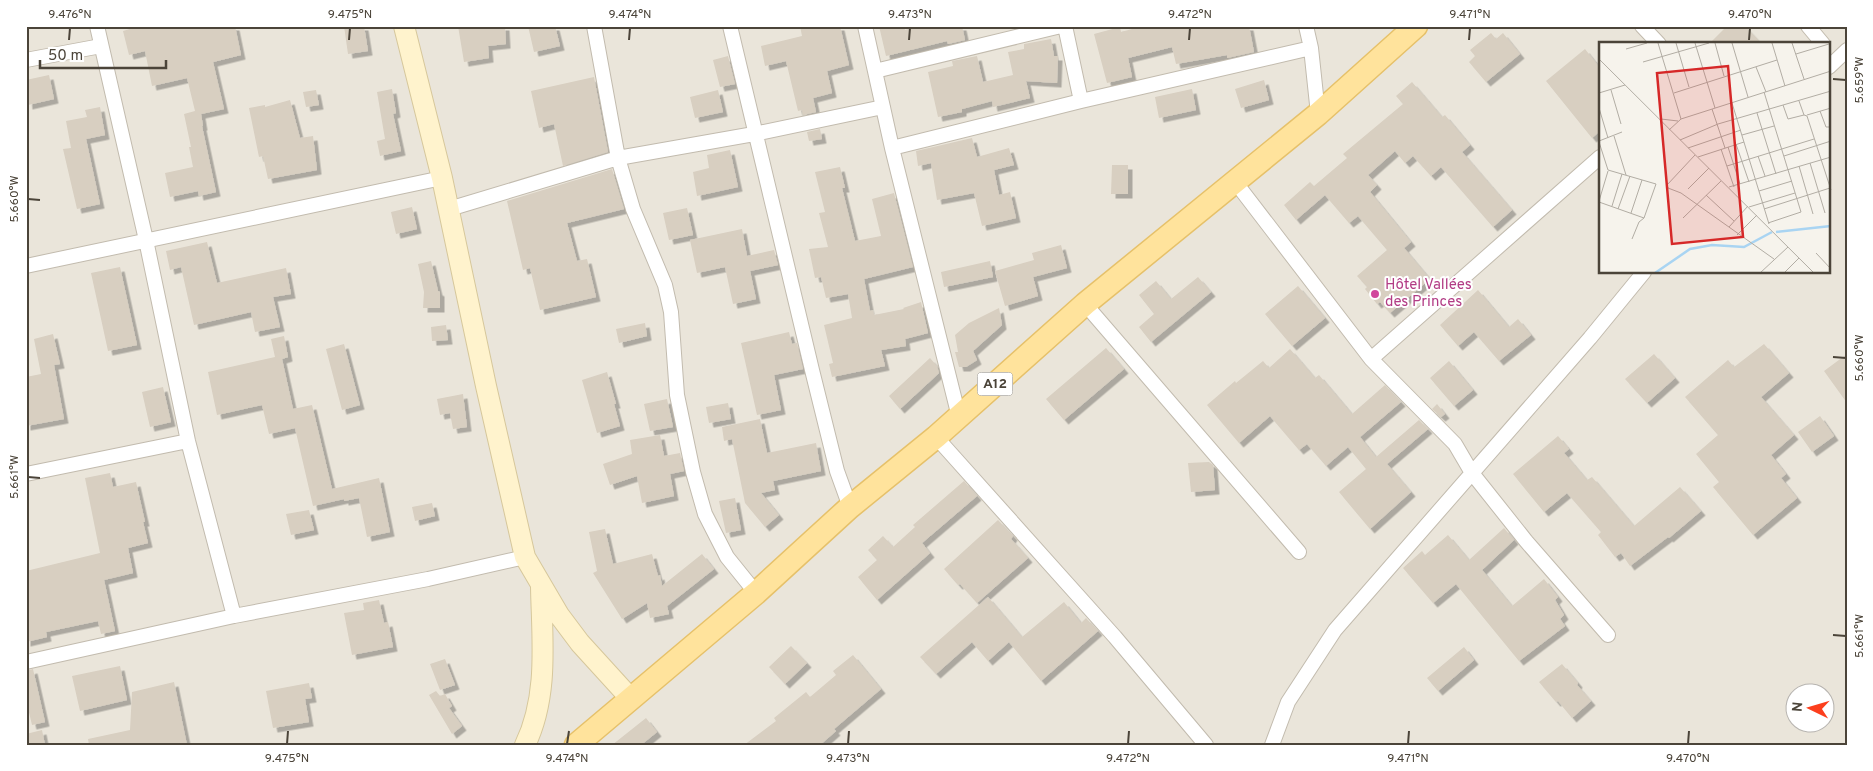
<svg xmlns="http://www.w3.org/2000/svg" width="1873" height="771" font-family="Overpass,sans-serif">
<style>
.residential{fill:#eae5da;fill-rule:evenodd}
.building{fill:#d8cfc1;filter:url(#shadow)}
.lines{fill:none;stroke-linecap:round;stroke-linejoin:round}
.street-casing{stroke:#c2bbae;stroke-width:16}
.secondary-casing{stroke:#d6c79b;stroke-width:22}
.primary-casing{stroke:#e6c16a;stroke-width:25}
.street{stroke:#fff;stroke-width:14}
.secondary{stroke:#fff3cd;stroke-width:20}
.primary{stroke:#ffe39c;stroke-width:22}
.ticks{fill:none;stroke:#4b4439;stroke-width:2}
.hotel-dot{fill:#d1479c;stroke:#fff;stroke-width:2}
.labels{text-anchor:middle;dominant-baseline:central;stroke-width:4;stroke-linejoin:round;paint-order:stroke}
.shield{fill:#fff;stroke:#817c74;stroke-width:1}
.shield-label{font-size:14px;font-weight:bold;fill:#4b4439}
.hotel-label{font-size:15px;fill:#b23c85;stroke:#fff;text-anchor:start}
.inset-river{fill:none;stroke:#a9d4f2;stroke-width:2.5}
.inset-road{fill:none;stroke:#b2ada4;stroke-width:1}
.view{fill:#d62828;fill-opacity:0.15;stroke:#d62828;stroke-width:2.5}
.inset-edge{fill:none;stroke:#4b4439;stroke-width:2.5}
.neatline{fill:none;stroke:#4b4439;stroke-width:2}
.ticks-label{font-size:12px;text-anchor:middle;fill:#4b4439}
</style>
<defs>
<filter id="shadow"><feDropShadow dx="4.5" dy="4.5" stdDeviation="0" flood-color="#0004"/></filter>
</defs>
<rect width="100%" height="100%" fill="#f6f3ec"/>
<path class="residential" d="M26 26H1847V745H26ZM1600 44H1829V272H1600ZM1796 694H1826V724H1796Z"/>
<path class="building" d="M140 26H235L241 55 213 62 224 109 201 114 203 126H202L216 192 199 196 198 191 170 197 165 173 193 167 189 147H191L184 114 195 111 187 78 152 86 145 51 129 55 123 31Z
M344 26H364L368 51 348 54Z
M458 26H505L506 44 488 46 489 58 464 62Z
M528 26H555L560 46 534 52Z
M800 26H840L849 65 827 71 832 93 813 98 816 112 803 115 802 110 798 111 786 61 765 66 761 46 802 36Z
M879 26H904L905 30 919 26H962L965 40 948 44 947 41 886 56Z
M1143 26H1249L1254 52 1227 58V55L1176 64 1172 47 1128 58 1132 77 1107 83 1094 34 1120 27 1121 32Z
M1727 26H1745L1762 44H1709Z
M1491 33 1496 39 1503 33 1520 54 1486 82 1469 62 1475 56 1470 50Z
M1051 39 1054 56H1058L1057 83 1026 81 1030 98 993 107 992 101 962 109V112L938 117 928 72 953 66 952 61 977 56 983 82 1013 75 1008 52 1024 49V44Z
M1585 49 1600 68V131L1592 138 1546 81Z
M728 56 735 84 720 87 713 60Z
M49 75 54 99 28 105 26 80Z
M594 77 608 152 563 166 554 124 539 128 531 91Z
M1264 80 1269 100 1241 108 1235 89Z
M1412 82 1442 117 1445 115 1470 145 1462 152 1512 210 1493 227 1441 167 1431 176 1413 156 1405 163 1395 151 1368 175 1377 185 1370 192 1411 242 1404 248 1430 279 1390 313 1380 302 1377 304 1365 289 1367 287 1357 276 1387 250 1358 216 1349 223 1325 195 1296 220 1284 205 1310 182 1314 186 1347 158 1343 154 1403 104 1396 96Z
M392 89 396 113 393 114 401 151 380 156 377 141 385 139 377 92Z
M1192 89 1196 110 1159 118 1155 97Z
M316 90 319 105 306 107 303 92Z
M718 90 723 112 695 118 690 97Z
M290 100 300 138 313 136 317 170 268 179 263 156 259 157 249 108 265 105V107Z
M100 107 105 135 86 139 100 204 77 209 63 149 71 148 66 121 87 117 85 110Z
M820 129 822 139 809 141 807 132Z
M972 138 977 157 1009 148 1014 165 994 170 999 195 1010 192 1016 218 982 226 974 193 937 200 931 163 918 166 916 151Z
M730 150 738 187 697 196 693 172 709 168 707 155Z
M1112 165H1128V194H1111Z
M840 167 845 188H842L855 241 881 236 872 199 894 193 913 267 864 279 870 311 873 310 874 315 904 309 903 308 921 302 928 333 905 339 906 346 881 350 885 366 832 377 829 364 833 363 824 325 852 318 848 294 826 298 821 277 815 278 809 249 828 247 819 213 825 212 815 172Z
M612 169 624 209 567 223 577 261 587 259 596 297 540 310 530 268 523 270 507 201Z
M412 207 417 229 396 234 391 212Z
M687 208 693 235 669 240 663 213Z
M742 229 747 256 774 250 778 265 750 271 756 299 733 304 725 267 697 273 690 240Z
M207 242 217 283 286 268 291 294 273 297 280 327 255 332 251 312 194 325 181 267 170 270 166 251Z
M1061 245 1067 268 1033 277 1038 296 1005 306 995 271 1034 260 1032 253Z
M431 261 438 291 440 292V308H423L424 292 418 264Z
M990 261 993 277 944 287 941 272Z
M120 267 137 345 108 351 91 273Z
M1198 277 1211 292 1151 342 1139 327 1154 314 1139 295 1156 281 1171 299Z
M1298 286 1325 318 1292 346 1265 314Z
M1478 290 1509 327 1518 319 1531 335 1499 361 1474 332 1458 346 1440 325Z
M999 308 1002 325 973 351 977 360 966 367H959L955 352H958L955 335 969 323Z
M645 323 647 336 619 343 616 329Z
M446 325 448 340 432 341 431 327Z
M789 332 792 344 797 343 803 369 774 375 781 410 757 415 741 343Z
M53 334 60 364 54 365 64 419 26 426V377L41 374 34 339Z
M284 336 288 357 282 359 293 409 312 405 332 489 379 478 390 532 367 537 359 498 344 501V499L313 506 295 428 269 434 262 405 217 415 208 372 275 357 271 339Z
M344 344 360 405 342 410 326 349Z
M1764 344 1789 373 1761 397 1794 435 1771 455 1786 474 1781 478 1797 498 1753 535 1713 487 1719 482 1696 454 1718 435 1685 397 1728 360 1734 367Z
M1106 348 1124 369 1064 420 1046 399Z
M1290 349 1315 378 1319 375 1352 414 1385 385 1401 402 1360 437 1376 457 1419 420 1428 429 1387 464 1411 492 1370 529 1339 492 1366 469 1348 447 1326 466 1307 444 1299 450 1270 416 1239 443 1207 405 1235 381 1236 383 1263 361 1269 368Z
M1654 354 1675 378 1647 403 1625 379Z
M1847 354V403L1824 371Z
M930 358 937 366 939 373 900 409 889 396Z
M1449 361 1473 390 1454 406 1430 378Z
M607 372 616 404H614L620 426 597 433 582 380Z
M163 387 171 422 150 427 142 392Z
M463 394 467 427 453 429 450 413 440 415 437 399Z
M667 399 673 427 650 431 644 404Z
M728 403 731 419 709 423 706 407Z
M1437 404 1445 414 1441 417 1432 409Z
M1820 416 1834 436 1812 452 1798 432Z
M760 419 767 453 816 443 821 471 773 481 775 490 761 493 779 515 765 527 745 503 732 439 724 441 722 427Z
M660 435 664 456 680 453 684 471 670 474 674 496 642 503 637 476 610 485 603 464 632 454 630 440Z
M1558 436 1569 449 1564 453 1587 480 1592 477 1634 526 1680 487 1701 511 1669 538 1668 537 1630 566 1621 553 1615 557 1598 535 1601 532 1567 493 1544 512 1513 474Z
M1209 462 1213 465 1215 490 1191 492 1188 463Z
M110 473 113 487 136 482 145 522H143L148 543 128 548 133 573 104 580 115 631 101 634 98 621 46 632 47 637 26 642V571L100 553 85 478Z
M964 481 977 496 922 543 930 553 877 600 858 577 877 560 868 550 883 536 893 547 915 527 913 525Z
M735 498 741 530 726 533 719 501Z
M432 503 435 516 415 521 412 507Z
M309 510 314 530 291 535 286 514Z
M998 520 1013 536 1011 539 1028 558 977 603 960 584 958 585 944 569Z
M1504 528 1514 540 1482 570 1512 606 1544 579 1558 597 1555 600 1564 615 1560 619 1565 626 1519 661 1456 584 1433 603 1403 568 1422 551 1425 555 1448 535 1469 560Z
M605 529 613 564 652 554 658 576 660 575 662 586 702 554 714 569 667 606 669 614 650 618 647 603 622 619 593 573 597 571 589 532Z
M988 597 1022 637 1064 602 1081 623 1086 618 1098 631 1041 681 1009 642 988 661 972 642 936 674 920 657Z
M379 600 384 623 388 622 393 647 352 655 344 613 364 610 363 603Z
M791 646 807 663 785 684 769 667Z
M1464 647 1474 660 1438 691 1427 678Z
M853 655 881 689 834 729 836 731 820 745H744L776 721 774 718 806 692 810 697 836 675 833 671Z
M445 659 455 685 440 690 430 664Z
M1562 664 1578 683 1577 685 1591 701 1572 718 1558 701 1556 702 1539 682Z
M120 666 127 700 80 711 72 676Z
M33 669 45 722 32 725 26 700V671Z
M174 682 187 745H89L88 739 130 730 132 692Z
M309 683 312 698 305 699 309 722 273 728 266 691Z
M436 691 440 696 445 694 452 706 449 708 462 726 452 734 429 695Z
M646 718 657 732 641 745H612Z
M42 730 45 745H26V734Z"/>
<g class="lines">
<g class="street-casing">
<path id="street" d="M97 26 146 240 188 441 234 616
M594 26 618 158 633 209 665 285 671 312 677 395 693 472 705 514 727 557 756 593
M730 26 812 370 837 471 850 507
M865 26 892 148 959 417
M1065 26 1081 101
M1306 26 1311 48 1318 114
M1642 26 1659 44
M1808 26 1823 44
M26 60 101 46
M1829 67 1847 50
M875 71 1061 26
M892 148 1081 101 1311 48
M1236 183 1371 359 1455 444 1472 473 1526 541 1608 635
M449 209 618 158 754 134 883 107
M26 266 442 178
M1085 304 1299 552
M1371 359 1600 157
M936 437 1115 637 1206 745
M26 474 188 441
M26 662 234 616 428 579 525 557
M1272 745 1288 702 1335 630 1590 338 1644 272"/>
</g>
<g class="secondary-casing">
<path id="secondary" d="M404 26 442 178 486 386 525 557 559 615 580 643 631 699
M525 745C549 696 542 639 541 587"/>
</g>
<g class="primary-casing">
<path id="primary" d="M576 745 756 593 850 507 936 437 1085 304 1318 114 1416 26"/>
</g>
<use href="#street" class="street"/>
<use href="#secondary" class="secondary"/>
<use href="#primary" class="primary"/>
</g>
<path class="ticks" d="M69 40 70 28M349 40 350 28M629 40 630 28M909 40 910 28M1189 40 1190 28M1469 40 1470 28M1749 40 1750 28M1833 79 1846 80M28 199 40 200M1833 357 1846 358M28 477 40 478M1833 635 1846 636M287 744 288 731M567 744 569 731M848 744 849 731M1128 744 1129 731M1408 744 1409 731M1688 744 1689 731"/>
<circle class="hotel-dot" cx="1375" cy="294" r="5"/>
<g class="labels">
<rect class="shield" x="977.5" y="372.5" width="35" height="23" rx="4"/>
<g class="shield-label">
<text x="995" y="384">A12</text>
</g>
<g class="hotel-label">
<text x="1385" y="285">Hôtel Vallées<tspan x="1385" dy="17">des Princes</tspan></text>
</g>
</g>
<g transform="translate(1599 42)">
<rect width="231" height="231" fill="#f6f3ec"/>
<path class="inset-river" d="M177 190 232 184M56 231 91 207 113 203 145 205 173 190"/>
<path class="inset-road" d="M59 1 82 77M77 1 90 45M96 1 116 66M116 1 125 34M133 1 149 55M173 1 186 44M193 1 205 37M27 7 48 1M197 12 230 2M0 17 215 231M44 20 110 1M157 25 167 50M12 48 22 82M165 50 202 170 169 181M0 51 26 43M75 51 178 18M200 59 205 73 208 74 232 148M133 61 170 182M184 63 189 77 205 73M0 66 9 96M113 67 126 106M221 69 227 85H232M158 71 177 132M208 73 232 66M62 77 79 79M70 88 82 77 232 29M143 93 175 84M15 94 27 133M81 98 119 82 232 49M0 99 23 90M0 100 9 128 57 142 45 176 40 180 33 197M137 102 150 140M129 105 141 142M89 106 142 88M122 107 135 145M96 113 68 143 69 146 82 151 175 217M159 114 166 134M185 114 232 99M99 115 145 100M211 121 226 171M128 124 215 97M200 124 214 172M130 145 232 115M89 147 110 126M160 149 193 139M107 153 135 179M0 159 9 129M0 160 45 176M13 164 23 132M150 165 196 151M19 167 31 134M165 167 231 146M32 171 43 138M84 176 122 139M130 185 149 164M138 193 158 173M217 211 232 227M161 231 189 205M185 231 200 216"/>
<path class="view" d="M129 24 144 195 73 202 58 31Z"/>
<rect width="231" height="231" class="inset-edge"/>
</g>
<rect width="1873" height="771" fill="none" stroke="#ffffff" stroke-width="55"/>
<g transform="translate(1810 708) rotate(275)"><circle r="24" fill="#ffffff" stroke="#b7b4b0"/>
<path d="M0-4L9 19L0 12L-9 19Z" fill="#fc3f1d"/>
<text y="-8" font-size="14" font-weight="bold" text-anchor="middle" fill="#4b4439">N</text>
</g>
<path d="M40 60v8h126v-8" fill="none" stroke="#4b4439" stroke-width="2.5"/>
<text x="48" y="60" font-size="15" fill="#4b4439" stroke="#ffffff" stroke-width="4" paint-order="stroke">50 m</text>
<rect x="28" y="28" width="1818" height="716" class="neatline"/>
<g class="ticks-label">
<text x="70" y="18">9.476°N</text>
<text x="350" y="18">9.475°N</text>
<text x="630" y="18">9.474°N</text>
<text x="910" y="18">9.473°N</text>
<text x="1190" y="18">9.472°N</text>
<text x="1470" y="18">9.471°N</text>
<text x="1750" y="18">9.470°N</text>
<text transform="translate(1859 80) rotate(-90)" y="4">5.659°W</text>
<text transform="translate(14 199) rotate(-90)" y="4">5.660°W</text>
<text transform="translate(1859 358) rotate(-90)" y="4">5.660°W</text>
<text transform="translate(14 477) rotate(-90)" y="4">5.661°W</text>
<text transform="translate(1859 636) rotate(-90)" y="4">5.661°W</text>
<text x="287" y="762">9.475°N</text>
<text x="567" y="762">9.474°N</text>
<text x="848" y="762">9.473°N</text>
<text x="1128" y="762">9.472°N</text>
<text x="1408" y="762">9.471°N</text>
<text x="1688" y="762">9.470°N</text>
</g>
</svg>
